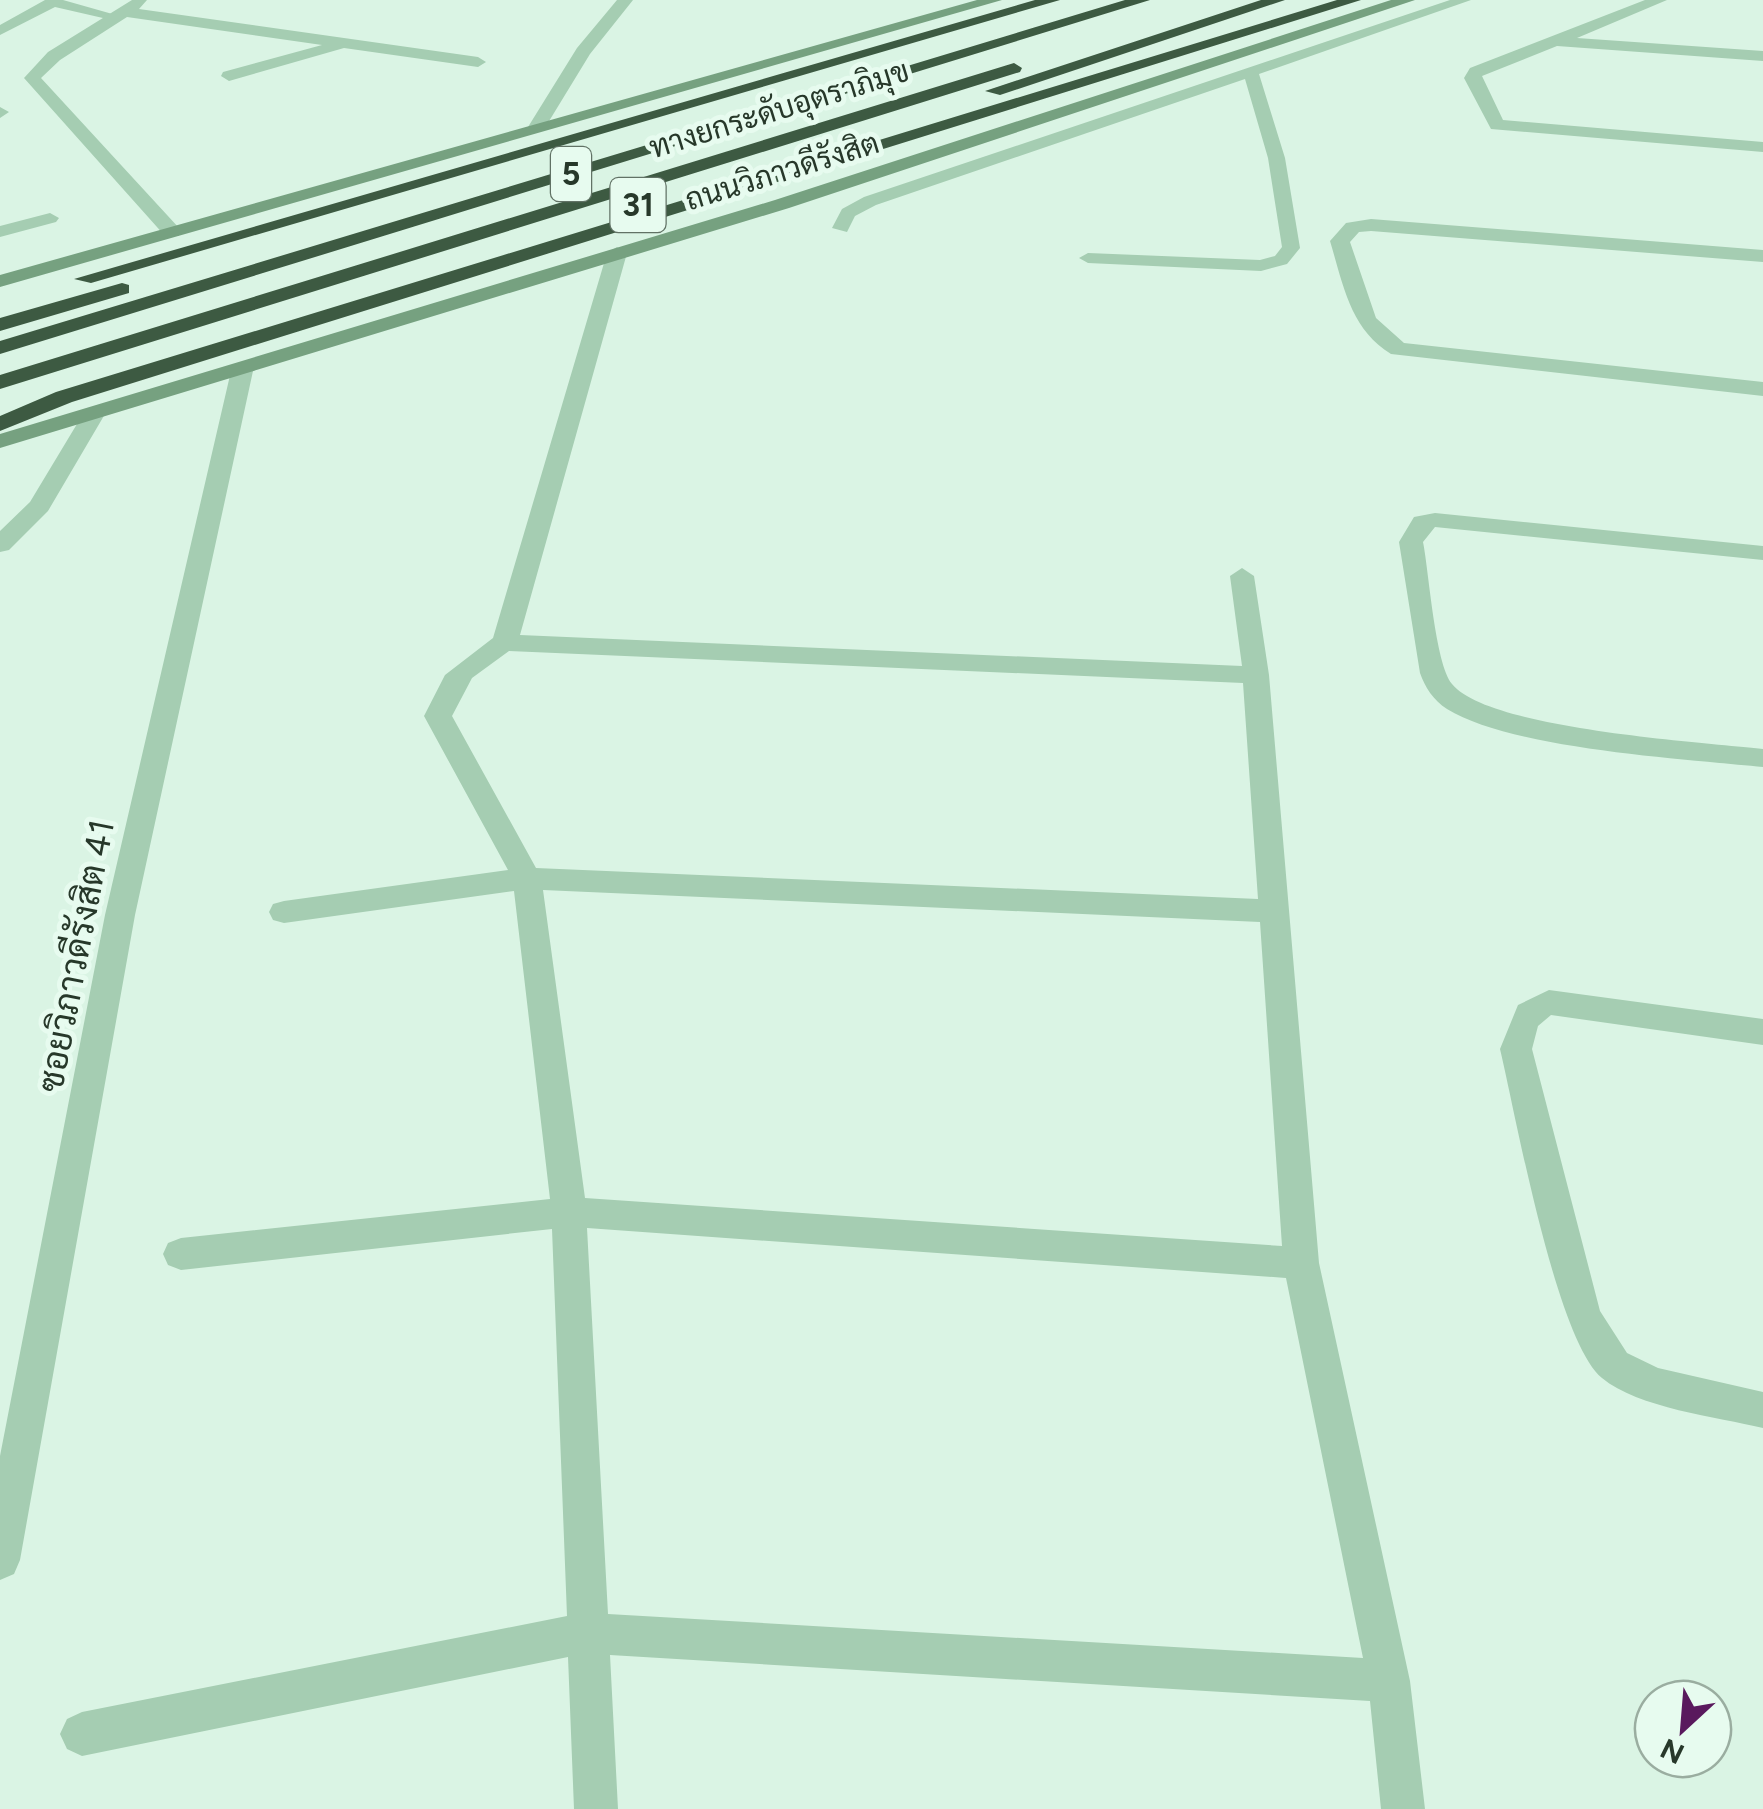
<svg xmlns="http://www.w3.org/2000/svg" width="1763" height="1809" font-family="Figtree,Sarabun,sans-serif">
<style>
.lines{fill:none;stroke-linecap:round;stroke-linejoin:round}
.lane{fill:#a5cdb2;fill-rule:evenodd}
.street{fill:#a5cdb2;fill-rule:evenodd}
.secondary{fill:#76a180;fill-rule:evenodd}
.highway{fill:#3d5a42;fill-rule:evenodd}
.labels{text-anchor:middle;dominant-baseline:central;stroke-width:10;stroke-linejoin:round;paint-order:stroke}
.far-street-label{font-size:30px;fill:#27382a;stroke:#e7fbef}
.shield{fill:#e7fbef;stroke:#617265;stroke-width:2.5}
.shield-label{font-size:32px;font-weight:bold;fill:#27382a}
.street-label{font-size:35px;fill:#27382a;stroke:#e7fbef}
</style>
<rect width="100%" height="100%" fill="#daf4e4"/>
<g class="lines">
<path class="lane" d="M45 0H63L123 17 116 21 55 7 0 35V25Z
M1450 0H1471L1259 74 1285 158 1300 248 1287 264 1261 271 1088 263 1079 258 1088 253 1260 260 1275 256 1282 247 1268 158 1245 79 876 205 855 216 847 232 832 228 842 209 864 197Z
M0 107 9 112 0 118Z
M50 213 59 218 56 222 0 237V226Z"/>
<path class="street" d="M132 0H147L139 9 478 57 486 62 478 67 344 48 229 81 221 76 223 72 322 45 127 17 60 60 41 78 179 228V236H165L24 78 48 52Z
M617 0H633L590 54 543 131H531L528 127 577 48Z
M1645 0H1667L1577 38 1763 51V61L1557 46 1482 76 1503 120 1763 142V152L1491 129 1464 78 1470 68Z
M1371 219 1763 250V262L1371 231 1359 232 1350 242 1376 318 1404 343 1763 382V396L1391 354C1350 329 1343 284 1330 241L1346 223Z
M617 247 627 253 520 635 1242 666 1230 576 1242 568 1254 576 1269 675 1319 1263 1410 1681 1425 1809H1381L1370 1701 610 1655 618 1809H574L568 1657 82 1756 67 1749 60 1734 67 1719 82 1712 567 1616 552 1229 181 1270 168 1265 163 1254 168 1243 181 1238 550 1199 514 891 284 923 273 920 269 912 273 904 284 901 508 870 424 716 445 675 493 638 607 253ZM509 651 1243 683 1258 899 536 868 452 716 472 678ZM543 890 1260 922 1282 1246 585 1198ZM587 1228 1286 1278 1363 1658 608 1614Z
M242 365 253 371 135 915 20 1560 14 1574 0 1580V1456L105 915 231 371Z
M94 407 105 414 48 511 9 550 0 552V531L30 502 83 414Z
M1435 513 1763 546V560L1435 527 1423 542C1429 572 1435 663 1452 684 1488 729 1701 742 1763 749V767C1683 759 1512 749 1447 709 1433 700 1425 687 1420 673L1399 542 1414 517Z
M1549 990 1763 1019V1045L1551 1015 1538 1026 1532 1049 1600 1311 1627 1353 1658 1368 1763 1392V1428C1717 1417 1638 1408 1602 1378 1556 1340 1516 1116 1500 1049L1518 1005Z"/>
<path class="secondary" d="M977 0H1002L0 287V275Z
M1391 0H1415L789 208 0 448V434L775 200Z"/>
<path class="highway" d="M1035 0H1060L91 283 74 279Z
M1125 0H1150L0 354V341Z
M1261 0H1285L1000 95 985 91Z
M1337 0H1361L72 402 0 431V416L56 392Z
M1014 63 1022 68 1020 72 0 389V375Z
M122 283 129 285V293L0 331V318Z"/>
</g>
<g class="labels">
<g class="far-street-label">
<text transform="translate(779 109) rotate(-17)">ทางยกระดับอุตราภิมุข</text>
<text transform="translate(782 171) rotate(-17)">ถนนวิภาวดีรังสิต</text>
</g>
<g class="shield">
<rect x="551" y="147" width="40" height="54" rx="8"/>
<rect x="610.5" y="178" width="55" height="54" rx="8"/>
</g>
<g class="shield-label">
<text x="571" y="174">5</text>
<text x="638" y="205">31</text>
</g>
<g class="street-label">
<text transform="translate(76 956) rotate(-79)">ซอยวิภาวดีรังสิต 41</text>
</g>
</g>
<g transform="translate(1683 1729) rotate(206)"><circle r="48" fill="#e7fbef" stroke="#9aada0" stroke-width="2.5"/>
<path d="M0-8L18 38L0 25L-18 38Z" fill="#59195d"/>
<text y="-15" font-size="28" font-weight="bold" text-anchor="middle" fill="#27382a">N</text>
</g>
</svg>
